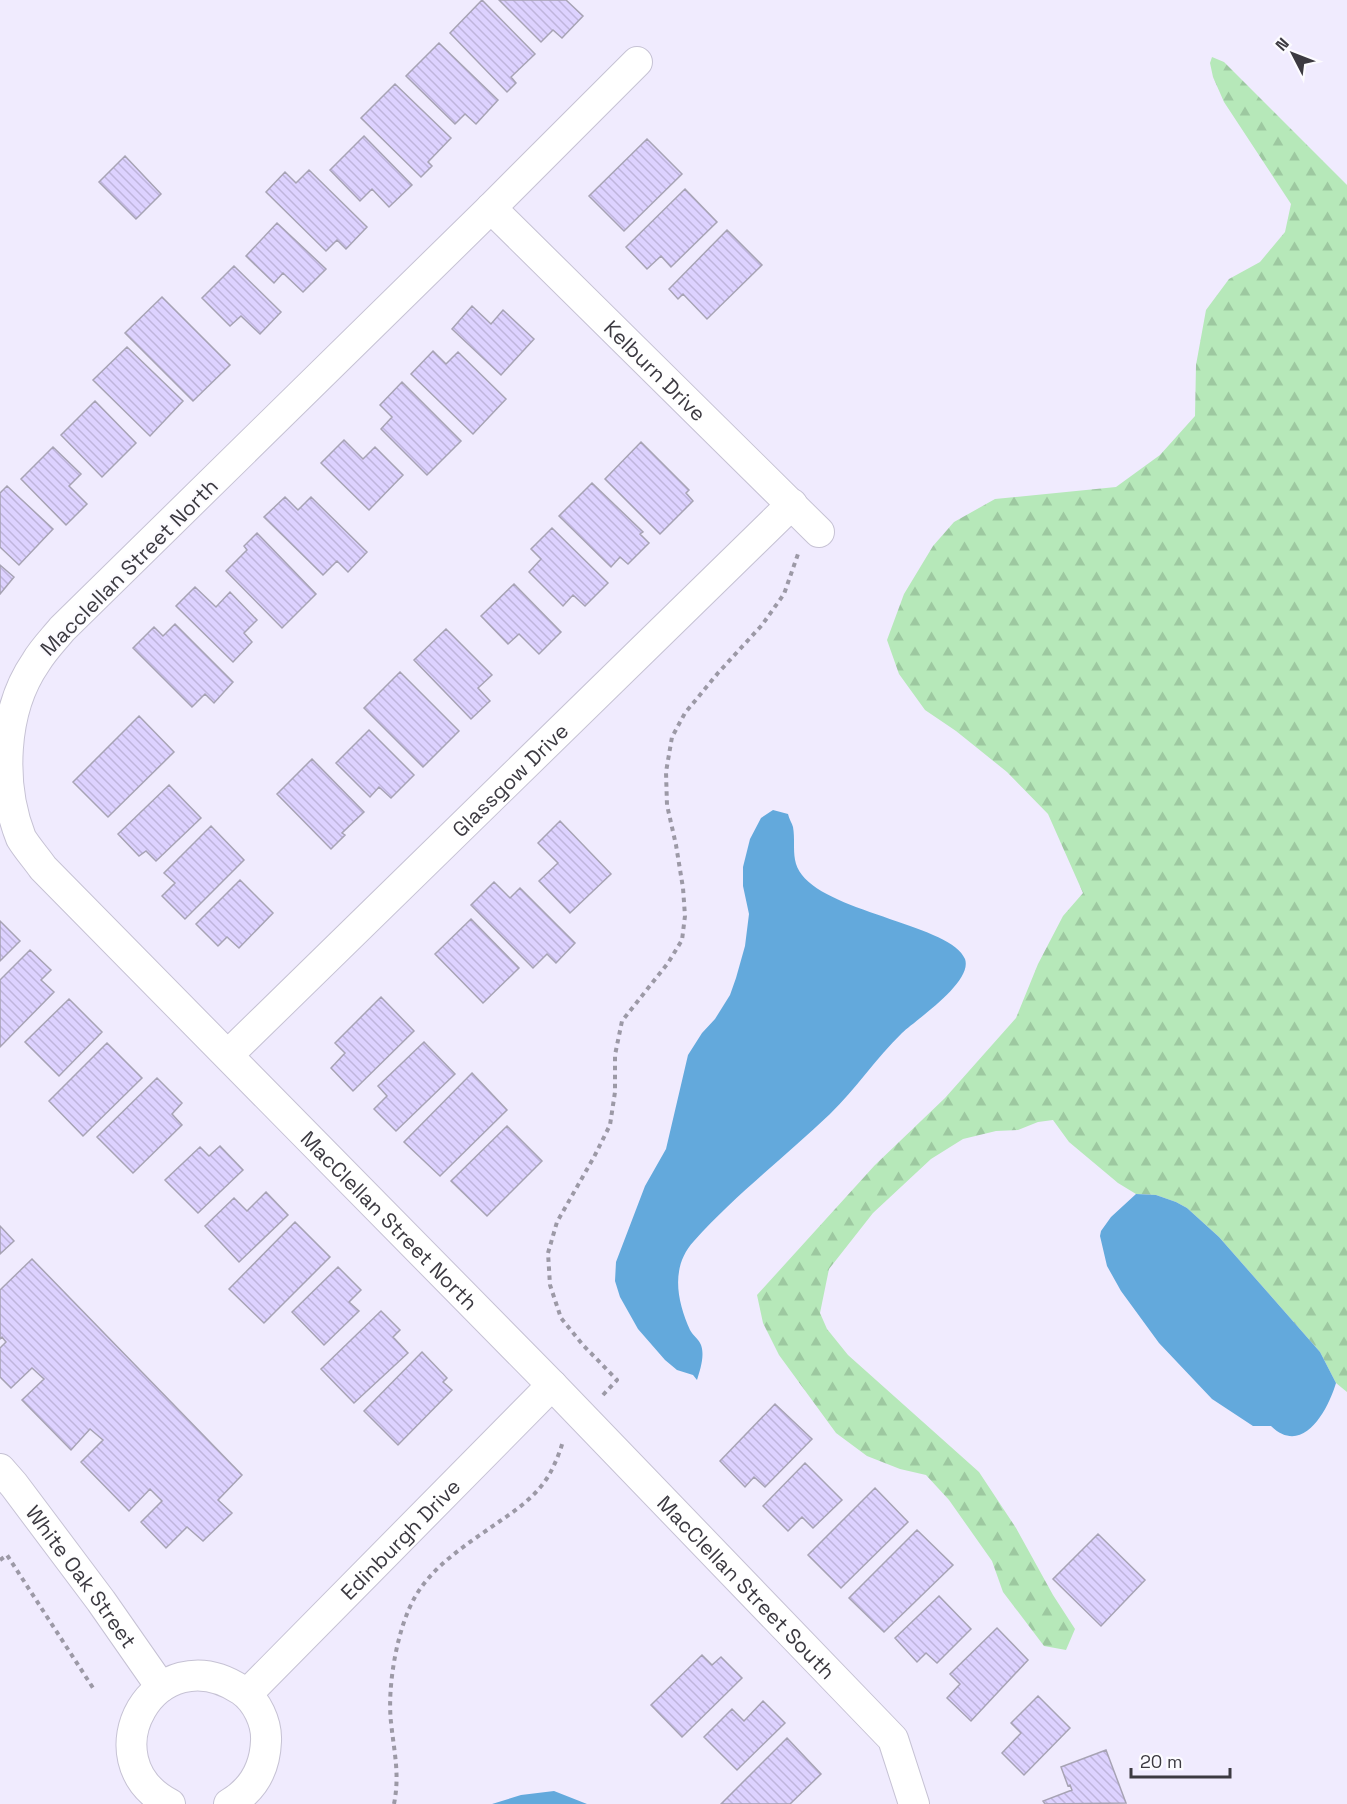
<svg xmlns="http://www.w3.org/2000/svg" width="1347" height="1804" font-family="'Space Grotesk',sans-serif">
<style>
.forest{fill:url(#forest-firs)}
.water{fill:#63a9dc}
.building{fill:url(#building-back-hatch);stroke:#a7a3b4;stroke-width:1.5}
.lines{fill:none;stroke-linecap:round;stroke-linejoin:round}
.street-casing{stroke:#c6c2d4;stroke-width:32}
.path{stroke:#9c99a6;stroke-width:4;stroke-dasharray:4.5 4.5;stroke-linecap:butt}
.street{stroke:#fff;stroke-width:30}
.labels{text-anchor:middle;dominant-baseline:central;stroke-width:4.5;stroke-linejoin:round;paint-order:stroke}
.street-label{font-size:21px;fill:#3c3a41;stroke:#fcfbff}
</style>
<defs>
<pattern id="forest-firs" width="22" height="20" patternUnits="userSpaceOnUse" patternTransform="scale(1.5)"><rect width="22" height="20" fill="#b6e8b9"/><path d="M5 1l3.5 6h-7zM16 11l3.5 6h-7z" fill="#9dc8a0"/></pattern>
<pattern id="building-back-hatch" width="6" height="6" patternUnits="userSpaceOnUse" patternTransform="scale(1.5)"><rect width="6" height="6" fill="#ddd2ff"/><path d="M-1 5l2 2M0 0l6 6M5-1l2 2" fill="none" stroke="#bfb5dc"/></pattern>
</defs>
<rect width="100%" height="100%" fill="#f0ebfe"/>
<path class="forest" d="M1212 57 1224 62 1347 185V1392L1336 1383 1320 1352 1219 1237 1187 1208 1176 1202 1156 1195 1136 1194 1118 1183 1069 1142 1053 1120 1038 1122 1018 1130 996 1131 963 1139 931 1159 873 1213 829 1269 820 1313 827 1329 848 1355 979 1472 1016 1528 1053 1595 1075 1629 1066 1650 1044 1646 1003 1592 992 1561 949 1500 926 1475 900 1469 867 1456 836 1433 779 1355 763 1323 757 1295 875 1165 945 1098 1016 1018 1038 964 1063 916 1083 893 1048 814 1007 772 956 731 925 710 899 674 887 640 904 594 933 546 954 522 995 499 1116 487 1160 455 1195 416 1196 365 1206 310 1229 279 1260 262 1285 232 1291 204 1224 102 1213 77 1210 63Z"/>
<path class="water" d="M773 810 788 814C789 819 792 823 793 827 796 844 790 860 802 875 831 913 953 926 965 959 973 982 917 1019 902 1033 876 1058 856 1089 830 1114 785 1157 735 1195 694 1241 670 1267 677 1301 690 1330 693 1336 699 1339 701 1345 705 1356 700 1370 697 1380L693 1375 677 1370 665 1360 638 1329 620 1297 615 1281 616 1262 645 1186 666 1149 688 1055 702 1033 715 1019 730 995 736 978 745 946 749 914 743 886V867L750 839 761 818Z
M1136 1194 1156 1195 1176 1202 1187 1208 1219 1237 1320 1352 1336 1383C1328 1410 1303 1457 1271 1426H1253L1212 1399 1159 1343 1121 1291 1107 1266 1100 1236 1101 1231 1111 1217Z
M554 1791 587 1804H492L521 1795Z"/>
<path class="building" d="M482 0 535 54 511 77 516 83 507 92 450 33Z
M499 0H566L583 16 562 38 553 30 541 42Z
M439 43 498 100 476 124 465 114 455 124 406 76Z
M395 84 451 138 428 162 432 166 421 177 361 118Z
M364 136 412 185 389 207 372 189 360 201 330 170Z
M647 139 682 174 624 231 589 196Z
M125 156 161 194 136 219 99 182Z
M309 170 367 227 346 249 337 240 326 251 266 192 285 172 296 183Z
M685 189 717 222 671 267 661 256 647 269 626 247Z
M277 223 326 269 303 292 283 273 274 283 246 256Z
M727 230 762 265 707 319 683 294 678 299 669 289Z
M234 266 281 312 260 334 241 316 230 326 202 298Z
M162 297 230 365 193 401 125 333Z
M472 306 491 324 503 310 534 339 501 375 452 329Z
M127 347 183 401 150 436 93 380Z
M433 351 446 364 458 352 506 399 473 434 411 374Z
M402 382 461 441 427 475 381 429 392 417 380 405Z
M95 401 136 443 102 477 61 435Z
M344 440 363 459 375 447 403 475 369 510 321 463Z
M641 442 689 490 686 493 693 501 660 534 605 479Z
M53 447 81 474 69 486 87 504 66 525 21 479Z
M592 483 643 532 640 534 649 543 628 564 620 557 611 567 559 516Z
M7 486 53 529 19 565 0 547V493Z
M285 497 298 510 311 497 367 552 348 572 337 561 323 575 264 517Z
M552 528 608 583 585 606 573 595 563 606 529 572 541 559 531 549Z
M257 533 316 594 282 628 226 571 247 550 244 546Z
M0 565 14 577 0 594Z
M514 584 561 632 539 654 519 634 508 644 481 616Z
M195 587 216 607 230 592 257 620 244 633 252 642 233 662 176 606Z
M175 624 233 682 214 703 205 694 192 707 133 648 154 627 163 636Z
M446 629 492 675 478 688 490 701 471 719 414 660Z
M400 672 459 731 423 767 364 708Z
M139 716 174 752 108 817 73 782Z
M369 730 414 775 391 798 379 787 370 797 336 763Z
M312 759 364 812 342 833 345 835 331 849 277 794Z
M169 785 201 818 156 861 146 851 139 856 118 834Z
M560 821 611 874 570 913 539 881 558 863 538 843Z
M211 826 244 860 185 919 162 896 175 883 164 873Z
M240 880 273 913 239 948 227 937 218 946 196 924Z
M494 882 510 898 520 888 575 943 556 963 547 954 533 968 471 905Z
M471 919 519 968 483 1003 435 954Z
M0 921 20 941 0 961Z
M30 950 51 970 41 980 54 992 0 1047V980Z
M381 997 414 1031 353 1091 331 1068 345 1053 335 1043Z
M69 999 102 1032 59 1076 25 1042Z
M424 1042 455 1074 396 1131 374 1109 387 1096 378 1086Z
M107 1043 142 1078 83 1136 49 1101Z
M472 1073 507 1110 440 1176 404 1142Z
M157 1078 182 1103 172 1114 182 1125 133 1173 97 1137Z
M507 1126 542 1161 487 1216 451 1181Z
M220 1146 243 1170 198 1213 165 1180 200 1147 209 1156Z
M266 1192 288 1215 239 1262 205 1226 234 1198 247 1211Z
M295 1222 330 1257 264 1323 229 1289Z
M0 1226 14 1241 0 1254Z
M32 1259 242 1475 218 1500 232 1513 203 1541 187 1527 166 1548 141 1522 162 1501 150 1489 129 1511 81 1462 103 1440 90 1429 71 1450 22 1400 44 1379 32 1368 11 1388 0 1377V1348L6 1342 2 1337 0 1339V1290Z
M338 1267 361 1290 349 1302 359 1311 324 1345 292 1312Z
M381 1311 400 1330 393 1337 408 1353 354 1403 321 1369Z
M422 1352 447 1378 443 1382 452 1390 398 1445 364 1411Z
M775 1404 812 1439 765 1487 754 1477 745 1487 720 1461Z
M805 1463 842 1500 813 1528 802 1517 788 1531 763 1506Z
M875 1488 908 1522 841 1588 808 1555Z
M917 1530 953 1565 884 1632 849 1598Z
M1098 1534 1145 1580 1101 1626 1053 1579Z
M939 1596 971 1629 937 1663 926 1653 917 1662 895 1638Z
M997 1628 1028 1660 971 1721 947 1698 960 1684 950 1674Z
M702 1655 712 1665 721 1657 742 1678 682 1737 651 1705Z
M1038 1696 1070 1728 1024 1775 1002 1753 1021 1733 1011 1723Z
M763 1701 785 1723 737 1770 704 1737 732 1709 744 1721Z
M787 1738 821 1774 790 1804H721Z
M1106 1750 1126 1803 1045 1804 1043 1801 1072 1790 1070 1785 1068 1786 1061 1767Z"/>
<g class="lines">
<g class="street-casing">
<g id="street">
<path id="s1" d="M637 62 491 208 62 629C53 640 43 650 36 662 2 711 0 785 21 838 27 848 36 858 43 868L552 1385 893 1739 914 1804"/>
<path id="s2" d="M491 208 819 532"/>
<path id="s3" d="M228 1055 792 504"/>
<path id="s4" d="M0 1469 14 1485 101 1601 161 1687"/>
<path id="s5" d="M247 1694 552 1385"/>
<path d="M170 1804C85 1760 155 1633 241 1690 257 1701 267 1723 266 1741 265 1769 253 1790 229 1804"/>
</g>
</g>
<path class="path" d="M603 1395 617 1380 583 1345 561 1318 550 1285 548 1253 557 1222 594 1157 610 1125 615 1092V1055L622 1021 668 963 682 940 685 916 683 888 676 845 667 805 666 772 672 737 685 713 718 673 762 625 784 594 798 554
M0 1560 7 1555 95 1691
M394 1804C400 1774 394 1752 391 1722 387 1687 397 1628 415 1597 434 1564 469 1543 500 1521 518 1509 538 1494 549 1475 555 1464 560 1452 563 1441"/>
<use href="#street" class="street"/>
</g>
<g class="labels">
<g class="street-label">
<text stroke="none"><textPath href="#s2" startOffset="231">Kelburn Drive</textPath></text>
<text transform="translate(129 567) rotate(-45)">Macclellan Street North</text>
<text stroke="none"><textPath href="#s3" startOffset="394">Glassgow Drive</textPath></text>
<text stroke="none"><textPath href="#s1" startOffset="1564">MacClellan Street North</textPath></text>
<text stroke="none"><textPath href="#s5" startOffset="218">Edinburgh Drive</textPath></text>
<text stroke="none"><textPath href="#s4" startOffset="135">White Oak Street</textPath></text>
<text stroke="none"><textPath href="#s1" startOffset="2076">MacClellan Street South</textPath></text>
</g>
</g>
<g transform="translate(1293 54) rotate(312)" stroke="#fcfbff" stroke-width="4.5" paint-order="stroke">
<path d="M0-4.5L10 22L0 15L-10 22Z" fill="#3c3a41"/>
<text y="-9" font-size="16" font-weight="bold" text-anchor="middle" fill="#3c3a41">N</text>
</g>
<path d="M1131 1768v9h99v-9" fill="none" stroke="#3c3a41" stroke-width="3"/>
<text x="1140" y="1768" font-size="18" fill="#3c3a41" stroke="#fcfbff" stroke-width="4.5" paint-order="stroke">20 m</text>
</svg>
